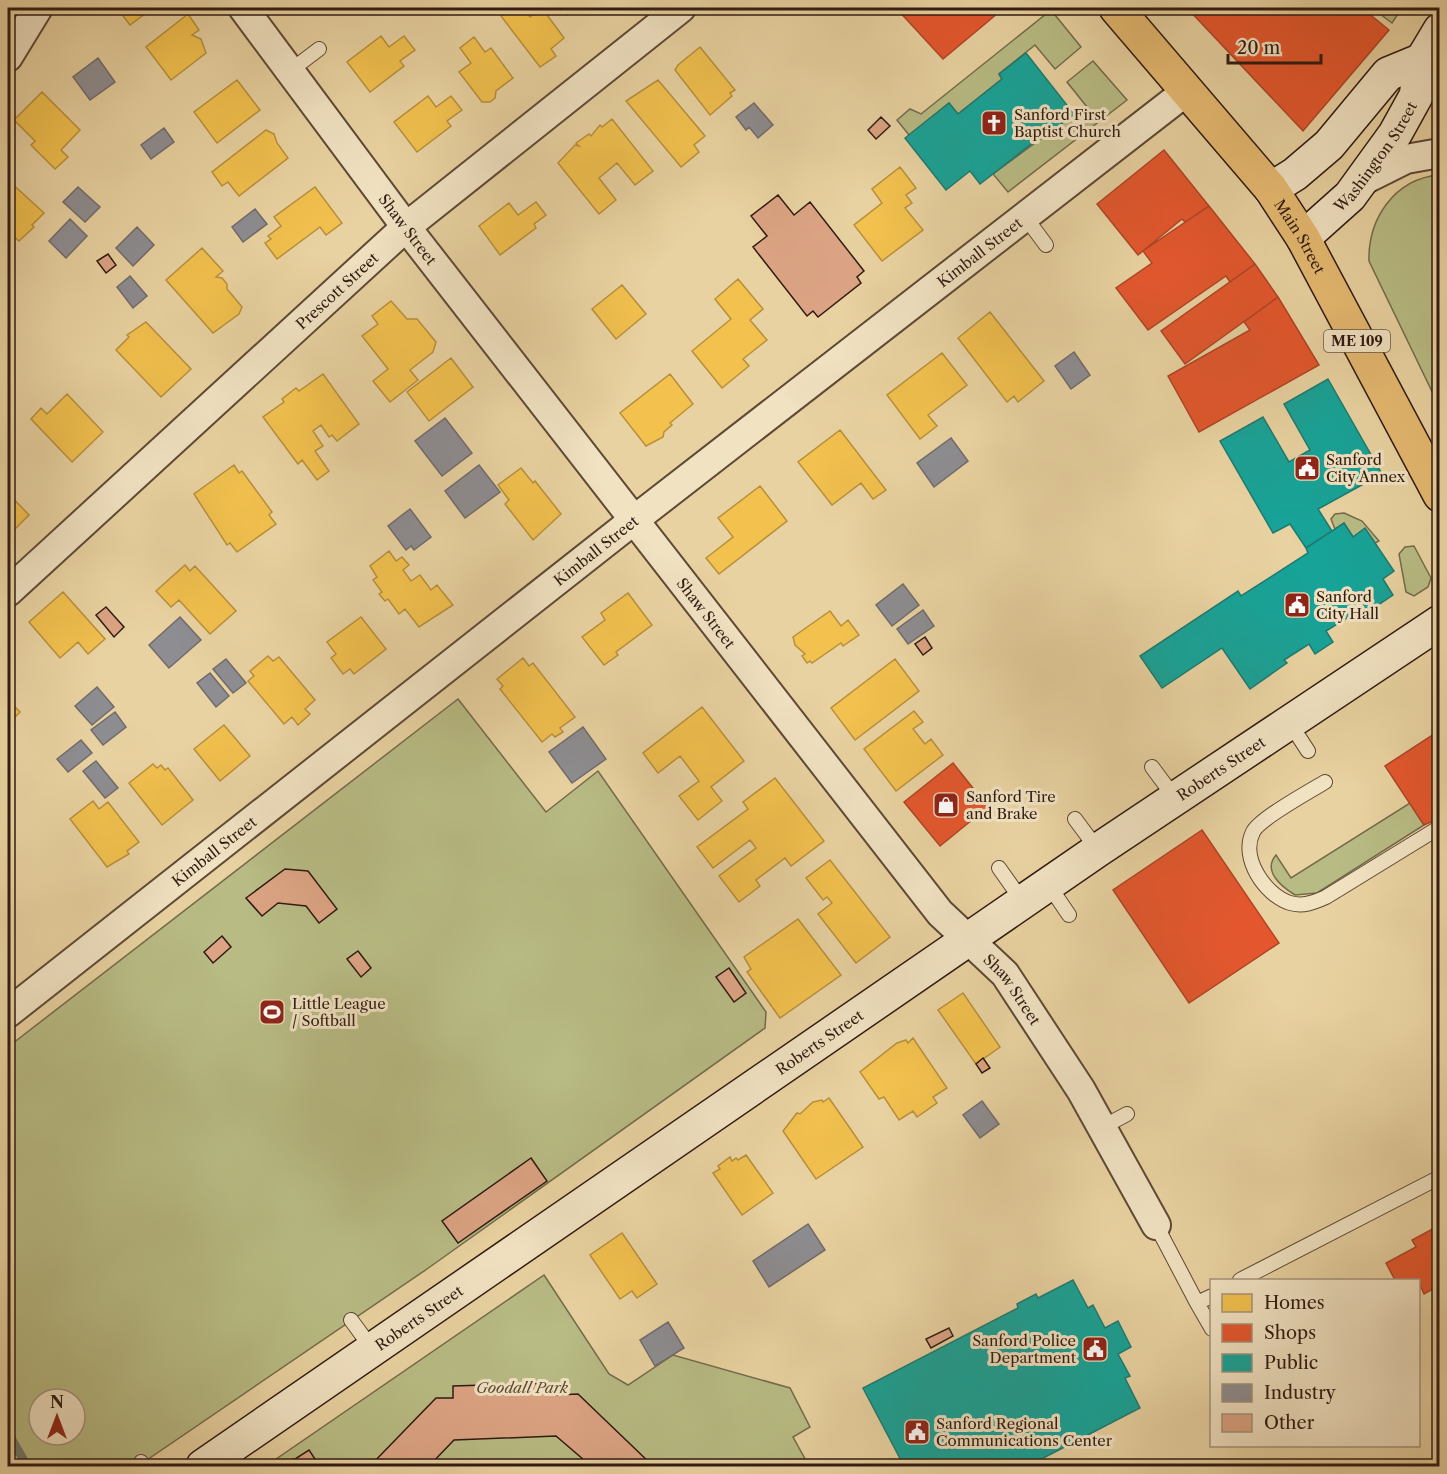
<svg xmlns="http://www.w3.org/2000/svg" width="1447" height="1474" font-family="'Libre Caslon Text',serif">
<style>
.green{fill:#b8bb84;stroke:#746b4b;stroke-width:1.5;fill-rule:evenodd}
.homes{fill:#f2c14e;stroke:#b88f3c;stroke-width:1.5}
.shops{fill:#e4572e;stroke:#ae4526;stroke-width:1.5}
.public{fill:#17a398;stroke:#1e7a70;stroke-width:1.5}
.industry{fill:#8d8d92;stroke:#716b6c;stroke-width:1.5}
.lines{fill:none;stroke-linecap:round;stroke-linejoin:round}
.stream{stroke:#6e796d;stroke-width:9}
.building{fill:#dca484;stroke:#301b12;stroke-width:1.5}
.lane-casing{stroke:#5e4936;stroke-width:16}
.street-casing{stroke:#5e4936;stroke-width:32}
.secondary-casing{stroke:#301b12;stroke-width:36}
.highway-casing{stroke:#301b12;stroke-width:36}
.lane{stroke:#f1e2c2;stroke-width:14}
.street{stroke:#f1e2c2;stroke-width:28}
.secondary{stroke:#f1e2c2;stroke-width:33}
.highway{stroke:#e4b970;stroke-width:33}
.labels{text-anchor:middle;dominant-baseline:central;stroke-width:6;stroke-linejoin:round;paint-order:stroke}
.shield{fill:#f1e2c2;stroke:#6a5747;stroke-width:1.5}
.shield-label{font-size:14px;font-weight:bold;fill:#301b12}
.poi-label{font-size:15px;fill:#301b12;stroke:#f1e2c2;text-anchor:start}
.street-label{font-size:15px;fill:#301b12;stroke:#f1e2c2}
.park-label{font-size:15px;font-style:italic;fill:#594b34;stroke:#f1e2c2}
</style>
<rect width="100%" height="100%" fill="#e9d2a1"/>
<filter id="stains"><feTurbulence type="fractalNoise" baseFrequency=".00333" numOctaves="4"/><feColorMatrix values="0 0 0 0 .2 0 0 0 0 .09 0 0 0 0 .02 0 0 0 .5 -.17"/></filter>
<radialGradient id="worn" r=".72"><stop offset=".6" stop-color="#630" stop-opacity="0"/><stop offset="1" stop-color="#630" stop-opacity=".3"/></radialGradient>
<path class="green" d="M1372 8H1402L1392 23Z
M1051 10 1081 47 1055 69 1035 45 999 74 1002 79 958 114 949 103 909 135 897 120 910 109 921 114Z
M1093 61 1127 100 1008 192 993 174 1074 114 1080 121 1091 112 1067 82Z
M1439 175H1440L1439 406 1369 261C1368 219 1394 179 1439 175Z
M1344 513 1362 521 1379 541 1375 543 1365 529 1353 537 1344 523 1335 529 1331 519 1335 514Z
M1414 546 1431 578 1428 587 1414 596 1406 592 1399 554 1405 547Z
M458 699 546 812 598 771 766 1012 765 1028 427 1269 138 1466H27L8 1434V1047ZM39 1399H75V1435H39Z
M1410 803 1424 825 1317 893 1295 895C1282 887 1262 871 1276 855L1291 878Z
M544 1275 609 1374 628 1385 673 1355 790 1388 810 1427 793 1437 809 1466H266Z"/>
<path class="homes" d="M117 8H153L130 25Z
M512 8H523L530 17 542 8 564 38 551 49 556 56 540 67 501 16Z
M561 8H577L567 15Z
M188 14 199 30 192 35 201 39 206 53 171 80 146 47Z
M381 36 389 47 404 36 415 50 400 61 404 66 370 92 347 62Z
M474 37 485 52 491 48 513 78 496 91 495 98 490 102H482L459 72 471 63 460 48Z
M700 47 735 90 730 93 732 96 710 115 675 70 678 65Z
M237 80 260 110 217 143 194 112Z
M658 80 705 136 694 145 699 152 681 167 626 101Z
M42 92 80 130 61 150 68 157 55 169 31 145 35 141 14 120Z
M428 96 436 107 451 96 462 110 447 121 451 126 417 152 394 122Z
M612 119 653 171 635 185 617 163 599 178 616 200 599 214 558 163 575 145 579 146 576 143 589 134 591 136 600 125 602 127Z
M266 130 274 134 277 143 288 158 239 196 228 182 222 186 212 172Z
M900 167 916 188 906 195 912 203 905 208 923 230 882 261 854 225 882 203 872 189Z
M8 180 44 213 32 225 34 227 19 241 8 231Z
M315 187 342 223 326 235 320 227 277 259 265 243 271 239 268 236 281 226 274 217Z
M536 202 546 215 534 224 536 228 500 255 479 226 509 203 518 215Z
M202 248 223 271 216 277 222 278 227 284V289L242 307 239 314 213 333 166 280Z
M738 279 763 309 750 320 767 340 743 359 749 366 722 388 692 351 731 319 715 299Z
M622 285 646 314 616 339 592 309Z
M391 301 407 319H417L436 342 433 352 410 370 418 380 390 402 373 381 388 369 362 336 378 324 372 316Z
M990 312 1044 381 1018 402 1014 396 1007 402 958 338Z
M146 322 191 369 161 397 116 350 129 337 127 335Z
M942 353 967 385 928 415 937 426 920 439 887 395Z
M451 358 473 387 429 421 407 392Z
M323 374 359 424 337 441 332 435 329 437 321 425 313 431 323 446 315 451 329 471 317 480 302 460 298 464 263 417 284 402 282 399 296 388 299 391Z
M670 374 693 404 670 423 672 425 664 432 663 437 646 446 620 413Z
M67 394 103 432 72 462 31 419 41 408 47 414Z
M840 430 886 490 873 499 861 483 832 505 798 462Z
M234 465 239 473 242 471 272 512 269 515 276 524 237 552 230 543 227 545 194 494Z
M521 468 533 483 535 481 561 514 533 540 505 504 509 500 498 485Z
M760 486 787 521 719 574 706 558 733 537 718 518Z
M8 493 29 515 8 536Z
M389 551 396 561 402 557 409 565 403 570 411 581 420 575 431 590 437 585 453 605 419 627 405 609 399 614 388 599 385 601 379 594 382 592 373 580 377 577 370 566Z
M185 565 190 571 195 566 236 611 210 634 179 600 171 607 156 591Z
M63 592 105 639 88 654 78 642 60 658 29 622Z
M628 593 652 625 616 652 618 655 604 665 582 637 605 620 601 613Z
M830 611 841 626 848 620 859 635 843 646 841 643 812 663 810 661 807 663 802 656 805 654 795 645 793 637Z
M361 617 386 649 354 674 350 669 343 674 331 658 336 654 327 642Z
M268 656 273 661 279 657 315 700 305 709 310 714 298 725 292 717 284 724 248 681 254 676 250 671Z
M523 658 529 666 533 663 575 717 560 728 563 732 555 737 552 734 542 742 500 689 503 686 497 679Z
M895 659 919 691 855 740 831 708Z
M8 700 20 712 8 724Z
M702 707 744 761 711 787 722 801 698 820 679 796 699 781 680 756 658 773 643 753Z
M914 711 923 722 913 729 925 744 931 739 943 755 896 791 864 749Z
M224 725 250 756 220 781 194 749Z
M153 764 157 768 161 765 165 770 168 768 193 800 162 825 129 783Z
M775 778 824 841 791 866 785 858 756 880 760 886 739 902 719 876 756 848 750 840 713 868 697 847 748 809 743 802Z
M93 801 99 809 108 802 139 842 127 851 129 854 107 867 70 819Z
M830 860 890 937 856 963 818 914 832 903 827 897 823 900 806 878Z
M798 919 841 975 780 1018 747 972 751 969 744 957Z
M963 993 1000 1047 976 1064 938 1010Z
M913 1038 947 1088 933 1097 937 1103 917 1117 913 1111 899 1120 884 1097 879 1099 860 1072 897 1043 906 1040 908 1043Z
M829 1098 863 1147 816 1179 783 1131 797 1113 800 1114 813 1102 822 1100 823 1102Z
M746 1155 773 1193 742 1215 713 1173 720 1169 718 1166 730 1157 732 1161 736 1158 738 1160Z
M622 1233 657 1284 637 1298 632 1291 620 1299 590 1255Z"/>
<path class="shops" d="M896 8H1004L943 59Z
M1187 8H1362L1389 30 1303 131Z
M1164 150 1209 206 1185 222 1182 219 1138 255 1097 204Z
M1209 206 1255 264 1230 282 1226 276 1148 330 1116 288 1152 263 1143 251Z
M1255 264 1278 297 1185 364 1161 331Z
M1278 297 1319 365 1199 432 1168 376 1250 330 1244 322Z
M1434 734 1440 743V818L1424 825 1385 766Z
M953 763 988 807 940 846 904 802Z
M1202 830 1279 943 1189 1003 1113 890Z
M1440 1225V1285L1424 1294 1418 1280H1395L1386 1263 1416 1247 1412 1240Z"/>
<path class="public" d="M1026 53 1074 114 1048 134 1047 132 980 184 970 171 946 190 905 138 949 103 958 114 1002 79 999 74Z
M1328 379 1382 474 1318 509 1332 531 1306 548 1290 524 1273 533 1220 441 1263 417 1289 462 1310 450 1284 404Z
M1344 523 1353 537 1365 528 1394 571 1383 579 1393 595 1356 620 1353 614 1326 631 1333 642 1315 654 1309 644 1284 660 1287 663 1250 689 1222 648 1162 688 1140 656 1238 591 1241 596 1308 553 1306 548Z
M1073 1280 1088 1308 1093 1305 1105 1328 1118 1321 1131 1347 1118 1354 1130 1376 1125 1378 1140 1408 1028 1466H904L863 1388 1018 1308 1017 1304 1036 1294 1038 1298Z"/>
<path class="industry" d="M98 58 115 82 90 100 73 77Z
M754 103 773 125 758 138 749 127 746 130 736 117Z
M164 128 174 142 151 159 141 145Z
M78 187 100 207 85 222 63 202Z
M255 209 267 224 243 242 232 227Z
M70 219 87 236 66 258 49 241Z
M137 227 154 245 133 266 116 248Z
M130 276 147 296 133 308 117 287Z
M1074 352 1090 375 1071 389 1055 366Z
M445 418 472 453 442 476 415 441Z
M951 438 968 461 934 487 917 463Z
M479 465 500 492 465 518 445 491Z
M410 509 431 537 414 550 411 546 406 550 388 526Z
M903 584 919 605 892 626 876 605Z
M923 610 934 626 908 644 897 629Z
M180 617 201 640 169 668 149 645Z
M226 659 246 683 233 693 213 669Z
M210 673 229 696 216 707 197 683Z
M97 687 114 707 92 725 75 706Z
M115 712 126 727 103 745 91 730Z
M583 727 606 759 572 783 549 752Z
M81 740 92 753 68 772 57 759Z
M96 761 118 788 105 798 83 771Z
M982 1101 999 1124 980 1138 963 1115Z
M808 1224 825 1250 769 1287 753 1261Z
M668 1322 684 1348 655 1366 640 1340Z"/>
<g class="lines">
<path class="stream" d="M8 1433 27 1466"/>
</g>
<path class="building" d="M881 117 890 126 876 139 868 130Z
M778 195 794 215 810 202 864 271 857 277 861 283 818 317 813 311 807 316 753 247 767 236 751 216Z
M108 254 116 265 106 273 97 261Z
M106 607 124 627 114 637 96 615Z
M925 637 932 648 923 655 915 644Z
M285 869 308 871 337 909 319 923 306 906 278 903 262 916 246 898Z
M222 936 231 947 213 963 204 952Z
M358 951 371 968 361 977 347 959Z
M729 968 746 993 734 1002 716 977Z
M983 1058 990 1068 982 1073 976 1064Z
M531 1158 547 1181 458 1243 442 1221Z
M949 1328 953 1336 931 1348 926 1339Z
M555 1383 556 1395 578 1394 653 1466H591L556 1436 454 1440 429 1466H370L436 1398H453V1386Z
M309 1450 317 1462 310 1466H300L295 1459Z
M293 1459 298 1466H281Z"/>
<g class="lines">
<g class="lane-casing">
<path id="lane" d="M290 71 319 49
M1026 218 1046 245
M1289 722 1308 751
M1152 767 1175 798
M1325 782C1310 791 1259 819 1253 832 1240 858 1265 895 1290 903 1303 907 1315 902 1326 897L1440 827
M1075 819 1098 850
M999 868 1023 902
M1048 884 1069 915
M1101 1128 1127 1114
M1156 1225 1197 1303 1212 1296
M1240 1280 1440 1177
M1197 1303 1212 1329
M351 1320 373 1350
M141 1462 144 1466"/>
</g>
<g class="street-casing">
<g id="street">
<path id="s1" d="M243 8 406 227 940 913 1005 974 1081 1090 1156 1225"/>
<path d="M8 57 38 8"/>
<path d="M1422 60 1440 90"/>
<path d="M1362 181 1406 159 1440 153"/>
<path id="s2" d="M8 592 406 227 681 8"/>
<path id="s3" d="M8 1013 634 520 1188 90"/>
</g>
</g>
<g class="secondary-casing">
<g id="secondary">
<path d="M1271 189 1295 174 1329 145 1388 74 1422 60"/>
<path id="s4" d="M1303 238 1350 196 1395 134 1416 96 1422 60 1440 30"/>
<path id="s5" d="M203 1466 1098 850 1440 622"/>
</g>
</g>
<g class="highway-casing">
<g id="highway">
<path id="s6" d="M1116 8 1271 189 1303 238 1440 495"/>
</g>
</g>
<use href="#lane" class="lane"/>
<use href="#street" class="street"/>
<use href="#secondary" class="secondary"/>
<use href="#highway" class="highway"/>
</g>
<defs>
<g id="church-square" transform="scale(1.35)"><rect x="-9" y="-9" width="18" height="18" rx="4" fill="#8f2418" stroke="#f1e2c2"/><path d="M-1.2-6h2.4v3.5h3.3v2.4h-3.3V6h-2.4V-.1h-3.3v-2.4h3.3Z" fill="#fff"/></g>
<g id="civic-square" transform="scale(1.35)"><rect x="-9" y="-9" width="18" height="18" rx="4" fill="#8f2418" stroke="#f1e2c2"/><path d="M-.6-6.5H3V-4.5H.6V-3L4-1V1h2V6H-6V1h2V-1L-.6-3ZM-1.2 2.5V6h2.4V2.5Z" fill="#fff"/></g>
<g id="shop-square" transform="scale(1.35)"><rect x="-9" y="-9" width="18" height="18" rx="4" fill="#8f2418" stroke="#f1e2c2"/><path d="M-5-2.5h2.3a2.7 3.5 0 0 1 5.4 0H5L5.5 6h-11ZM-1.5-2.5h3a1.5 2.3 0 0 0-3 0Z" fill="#fff"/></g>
<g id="stadium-square" transform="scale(1.35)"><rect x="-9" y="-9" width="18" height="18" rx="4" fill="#8f2418" stroke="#f1e2c2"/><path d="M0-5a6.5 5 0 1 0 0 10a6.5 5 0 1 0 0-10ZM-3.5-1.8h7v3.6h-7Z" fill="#fff"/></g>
</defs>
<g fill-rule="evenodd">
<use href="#church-square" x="994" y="123"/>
<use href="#civic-square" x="1307" y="468"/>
<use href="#civic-square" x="1297" y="605"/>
<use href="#shop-square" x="946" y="805"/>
<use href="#stadium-square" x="272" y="1012"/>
<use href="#civic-square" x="1095" y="1349"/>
<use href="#civic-square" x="917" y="1432"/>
</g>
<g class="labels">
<rect class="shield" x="1324" y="330" width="66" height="22" rx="4.5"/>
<g class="shield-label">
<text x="1357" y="341">ME 109</text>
</g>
<g class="poi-label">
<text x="1014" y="114">Sanford First<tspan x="1014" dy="17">Baptist Church</tspan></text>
<text x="1326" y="459">Sanford<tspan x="1326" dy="17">City Annex</tspan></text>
<text x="1316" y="596">Sanford<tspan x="1316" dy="17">City Hall</tspan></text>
<text x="966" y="796">Sanford Tire<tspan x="966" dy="17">and Brake</tspan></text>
<text x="292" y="1003">Little League<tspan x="292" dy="17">/ Softball</tspan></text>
<text x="1076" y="1340" text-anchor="end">Sanford Police<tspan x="1076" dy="17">Department</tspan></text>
<text x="936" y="1423">Sanford Regional<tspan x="936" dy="17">Communications Center</tspan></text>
</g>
<g class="street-label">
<text stroke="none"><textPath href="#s4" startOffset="110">Washington Street</textPath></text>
<text stroke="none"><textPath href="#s1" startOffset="276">Shaw Street</textPath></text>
<text stroke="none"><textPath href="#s6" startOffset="294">Main Street</textPath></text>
<text stroke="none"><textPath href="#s3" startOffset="1234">Kimball Street</textPath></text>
<text stroke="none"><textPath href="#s2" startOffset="446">Prescott Street</textPath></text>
<text stroke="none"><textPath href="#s3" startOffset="748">Kimball Street</textPath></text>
<text stroke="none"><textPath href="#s1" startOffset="762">Shaw Street</textPath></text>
<text stroke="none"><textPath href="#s5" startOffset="1234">Roberts Street</textPath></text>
<text stroke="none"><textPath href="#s3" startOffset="262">Kimball Street</textPath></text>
<text stroke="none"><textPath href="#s1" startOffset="1248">Shaw Street</textPath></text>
<text stroke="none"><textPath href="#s5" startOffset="748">Roberts Street</textPath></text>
<text stroke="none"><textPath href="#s5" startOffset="262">Roberts Street</textPath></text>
</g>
<g class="park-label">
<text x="522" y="1387">Goodall Park</text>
</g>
</g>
<rect width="1447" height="1474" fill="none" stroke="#e9d2a1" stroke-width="30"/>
<rect x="9" y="9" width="1429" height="1456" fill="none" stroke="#301b12" stroke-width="3"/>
<rect x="15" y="15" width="1417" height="1444" fill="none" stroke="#301b12" stroke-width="1.5"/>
<rect x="1210" y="1279" width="210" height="168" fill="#f1e2c2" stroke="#a4927c" stroke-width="1.5"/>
<rect x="1222" y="1294" width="30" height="18" fill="#f2c14e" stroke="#a4927c" stroke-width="1.5"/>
<text x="1264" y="1309" font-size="18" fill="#301b12">Homes</text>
<rect x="1222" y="1324" width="30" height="18" fill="#e4572e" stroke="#a4927c" stroke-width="1.5"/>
<text x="1264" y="1339" font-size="18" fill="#301b12">Shops</text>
<rect x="1222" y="1354" width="30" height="18" fill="#17a398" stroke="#a4927c" stroke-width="1.5"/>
<text x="1264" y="1369" font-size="18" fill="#301b12">Public</text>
<rect x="1222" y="1384" width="30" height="18" fill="#8d8d92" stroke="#a4927c" stroke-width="1.5"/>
<text x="1264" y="1399" font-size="18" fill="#301b12">Industry</text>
<rect x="1222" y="1414" width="30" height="18" fill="#dca484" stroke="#a4927c" stroke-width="1.5"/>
<text x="1264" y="1429" font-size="18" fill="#301b12">Other</text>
<g transform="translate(57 1417)"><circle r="28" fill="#f1e2c2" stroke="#a4927c" stroke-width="1.5"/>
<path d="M0-4.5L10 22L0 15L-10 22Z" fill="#8f2418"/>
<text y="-9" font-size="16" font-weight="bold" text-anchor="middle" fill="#301b12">N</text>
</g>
<path d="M1228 54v9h93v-9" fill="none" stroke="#301b12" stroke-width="3"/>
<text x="1237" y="54" font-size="18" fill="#301b12" stroke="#f1e2c2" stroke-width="4.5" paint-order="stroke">20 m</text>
<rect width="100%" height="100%" filter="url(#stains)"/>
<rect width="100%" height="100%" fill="url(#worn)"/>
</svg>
